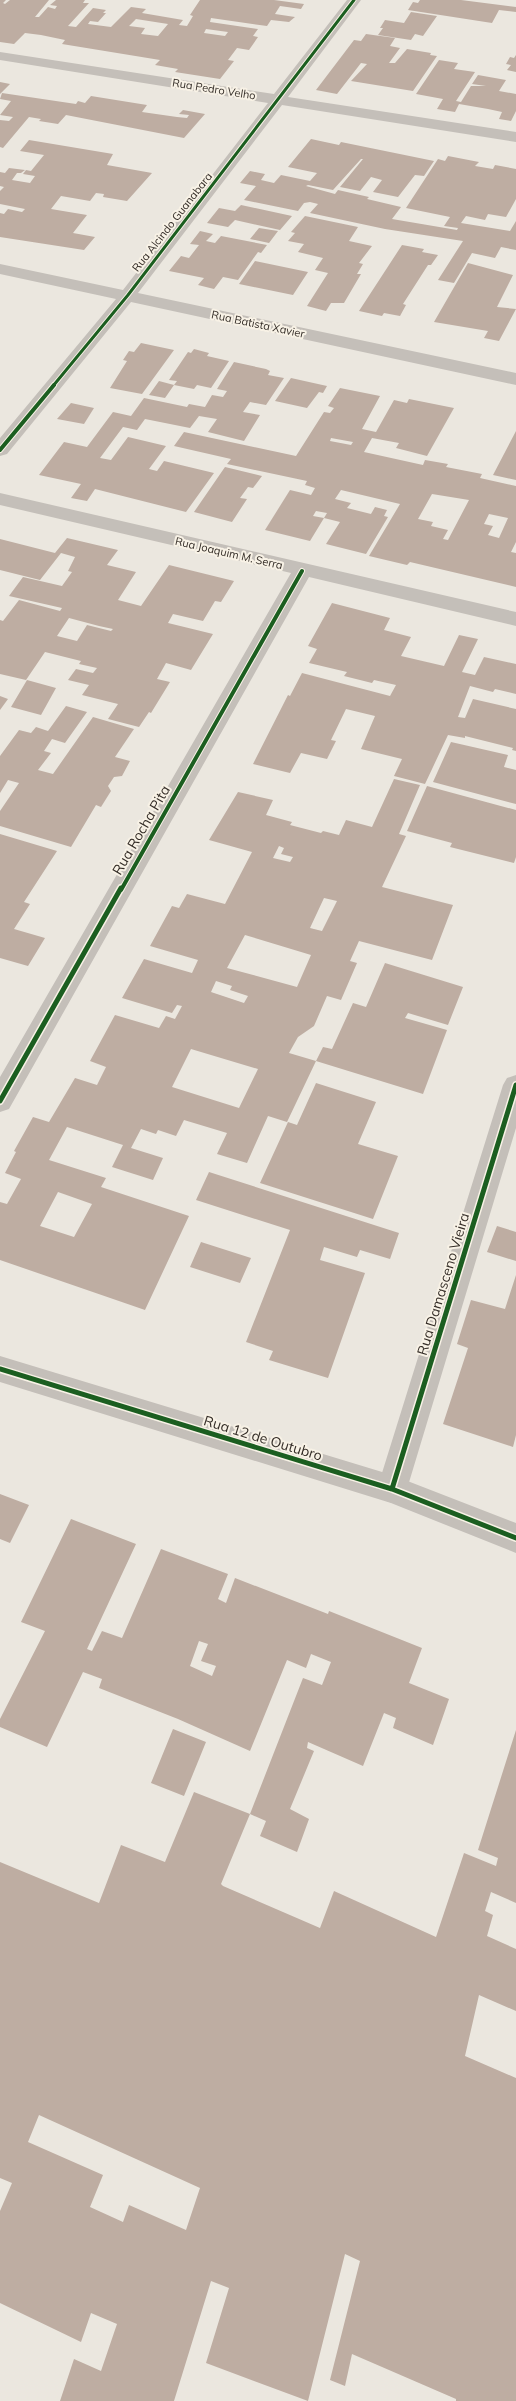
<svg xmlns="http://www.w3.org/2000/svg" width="516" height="2401" font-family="Mulish,sans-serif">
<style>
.building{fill:#beada2;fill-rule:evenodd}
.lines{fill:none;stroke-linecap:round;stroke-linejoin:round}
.minor{fill:#c4bfb9;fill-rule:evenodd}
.tertiary{fill:#c4bfb9;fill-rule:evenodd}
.cycleway-far2-casing{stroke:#f8f2e6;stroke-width:5}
.cycleway-far1-casing{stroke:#f8f2e6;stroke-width:6}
.cycleway-casing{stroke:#f8f2e6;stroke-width:8}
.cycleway-far2{stroke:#1b5e20;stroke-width:3}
.cycleway-far1{stroke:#1b5e20;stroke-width:4}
.cycleway{stroke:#1b5e20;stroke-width:5}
.labels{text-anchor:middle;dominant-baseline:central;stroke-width:4;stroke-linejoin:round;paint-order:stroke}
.far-street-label{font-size:11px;fill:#342d27;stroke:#f8f2e6}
.street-label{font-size:14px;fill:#342d27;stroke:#f8f2e6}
</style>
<rect width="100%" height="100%" fill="#ebe7df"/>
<path class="building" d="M0 0H6L3 3 5 4 10 0H49L35 17H39L48 7 55 9 57 6 50 5 56 0H85L83 3H89L68 26 76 27 93 8 106 10 103 13H106L98 22 90 21 88 24 111 27 131 7 146 9 142 13 183 20 179 25 187 26 193 16 190 15 200 0H274L304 4 301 9 280 6 275 14 295 17 289 22 271 20 267 26 211 18 210 22 258 29 253 36 258 37 249 50 237 48 228 60 234 61 220 79 175 72 178 69 155 65 160 60 62 44 65 40 41 35 25 33 14 44 0 42ZM136 19 168 24 158 36 141 34 145 28 129 26ZM206 29 228 32 225 36 204 33Z
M420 0H461L516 7V12L499 10 492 23 408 10 413 2 418 3Z
M411 12 437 16 423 36 415 34 411 40 378 35 383 28H380L385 20 404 23Z
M366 34 395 38 390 46 400 48 389 63H395L407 49 431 53 430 55 437 56 413 91 351 81 367 64 361 63 337 94 316 90 354 40 361 41Z
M516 55V72L507 70 511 65 506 64 510 57 514 58Z
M439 60 458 63 454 69 475 72 456 101 461 102 471 86H486L472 84 478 75 506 80 499 91 516 94V111L511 121 499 119 502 112 488 109 459 104 455 112 437 109 443 99 416 94Z
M0 82 10 84 0 94Z
M2 93 76 104 78 101 85 103 91 96 147 105 142 112 177 117 187 118 189 115 179 114 183 110 205 114 184 138 66 115 58 124 39 121 41 119 29 117 3 148 0 147V120L9 121 13 117 0 115 11 101 0 99Z
M311 139 339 145 341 142 434 161 424 176 415 175 398 197 373 192 382 180 371 177 360 191 340 187 363 159H361L333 190 308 185 306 186 335 194 338 190 369 197 367 199 401 207 392 219 457 230 458 228 444 226 450 217 406 208 438 159 445 161 448 156 479 162 475 166 493 169 495 165 516 169V199L506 217 488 214 485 220 466 216 461 223 510 231 516 221V250L501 247 495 258 472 253 454 283 438 280 463 241 385 229 310 213 318 204 310 202 304 203 298 211 244 200 256 186 240 183 250 171 265 174 261 180 274 183 281 175 310 181 317 173 288 167Z
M29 140 113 154 107 165 152 173 127 201 103 197 104 194 96 193 90 201 61 196 51 209 87 215 73 233 95 237 84 250 0 237V213L4 214 8 209 22 212 25 209 0 204V191L4 187 0 186V172L5 173 9 168 25 170 21 173H17L12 180 30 183 35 176 23 174 26 170 31 171 44 155 20 151Z
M241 205 292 216 280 230 235 220 228 227 207 223 219 208 235 211Z
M305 216 358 227 349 241 372 246 359 263 363 264 357 274H361L344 303H331L326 311 307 306 328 273 315 270 323 258 298 252 304 244 288 241 295 233 291 232Z
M259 228 278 231 269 243 250 239Z
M200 231 213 234 206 241 215 243 221 236 267 245 261 253 258 252 238 280 223 277 214 289 198 285 204 278 169 271 181 256 189 258 199 245 190 244Z
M402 245 424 249 422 252 438 255 431 265H428L403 304 406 305 400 316 384 313 382 316 359 311Z
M255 261 308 272 293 295 239 284Z
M468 263 513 275 497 307 516 309 499 341 484 338 488 331 434 322Z
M141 343 174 350 142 394 110 388 127 361 123 360 129 351 134 352Z
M194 349 209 353 207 356 229 361 211 388 197 385 194 389 174 385 177 381 169 380 188 352 191 353Z
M234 362 266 369 270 371 268 375 284 378 266 405 250 402 243 412 260 415 244 441 208 432 217 419 199 416 190 428 145 419 137 430 123 427 100 458 111 460 128 437 166 446 149 469 157 471 164 461 214 473 186 512 95 489 87 501 71 498 81 484 39 475 64 442 87 447 113 412 131 416 144 398 187 407 189 404 205 407 212 395 223 397 227 391 217 389Z
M291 378 327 386 323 393 319 392 307 408 275 401Z
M159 381 174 385 165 398 149 395Z
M340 388 380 396 362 429 376 432 394 400 407 403 409 399 454 408 427 456 396 448 399 443 372 438 364 452 423 465 425 460 448 464 446 467 482 474 480 478 516 486V542L511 552 516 553V587L410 562 407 565 369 556 400 504 341 490 335 499 351 503 347 508 371 514 375 507 387 510 384 516 388 517 366 554 326 544 340 522 324 518 327 513 316 511 313 516 324 518 310 541 265 530 290 490 311 495 315 488 305 485 307 481 227 464 231 459 174 446 184 432 296 456 324 412 330 413 334 408 328 406ZM331 438 353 442 351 445 330 441ZM432 494 469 500 448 540 443 539 448 530 431 526 433 522 418 519ZM489 514 508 518 499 538 488 535 493 526 484 524Z
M71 403 94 408 84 424 57 419Z
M516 431V480L493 475Z
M225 467 262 476 253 488 248 487 240 498 247 499 232 522 194 512Z
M67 538 118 550 107 565 136 572 118 600 141 606 169 565 234 581 221 602 215 601 203 621 173 614 168 623 213 634 191 670 166 663 157 679 170 682 151 713 149 712 139 727 108 719 118 704 82 695 89 685 68 680 76 669 93 673 97 668 79 664 81 661 45 652 26 680 0 674V620L3 621 19 600 60 611 62 608 9 596 23 577 62 586 72 572 68 571 75 557 61 553 40 580 0 570V539L55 553ZM69 618 99 626 113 629 111 631 87 625 77 641 57 636Z
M332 603 390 618 384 630 411 637 401 656 444 666 459 635 478 639 462 672 475 675 484 657 516 664V694L495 689 493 692 470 686 458 717 465 718 473 699 516 709V751L512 750 513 748 465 736V738L448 735 425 784 394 776 402 759 361 749 375 716 346 709 331 740 336 741 327 759 301 753 290 773 253 764 288 695 290 696 302 673 390 696 396 685 374 680 372 683 344 676 347 672 309 663 317 649 308 646Z
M27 680 56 688 41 715 11 707Z
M0 696 8 699 0 710Z
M66 706 87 712 65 743 52 739 44 751 51 753 38 770 53 774 93 717 134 729 115 757 130 761 122 776 114 777 108 786 111 791 101 807 96 805 71 847 0 826V811L19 783 8 780 0 793V756L19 730 31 733 36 727 48 731Z
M451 742 508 755 504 767 516 770V804L433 782Z
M394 779 420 785 399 834 406 836 382 887 453 905 432 960 359 941 350 961 357 963 341 1000 327 996 314 1026 298 1037 289 1053 316 1061 287 1122 268 1116 247 1163 217 1154 227 1133 184 1120 176 1136 158 1130 156 1134 141 1129 131 1148 163 1158 153 1180 112 1167 123 1145 67 1127 49 1160 106 1178 101 1187 189 1216 145 1310 0 1260V1202L7 1204 21 1179 5 1173 16 1152 14 1151 33 1117 49 1122 75 1078 97 1085 106 1067 90 1061 115 1015 159 1028 166 1016 175 1019 182 1006 177 1005 172 1013 122 998 144 959 192 973 198 960 150 946 172 906 179 908 187 894 225 904 252 852 209 840 238 792 273 800 266 815 292 822 290 825 321 833 323 831 339 835 346 820 372 827ZM279 846 284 848 281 854 293 857 290 862 273 858ZM324 898 337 901 322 931 310 928ZM245 935 311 955 297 987 227 968ZM216 981 232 986 230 990 248 996 244 1003 211 992ZM191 1049 258 1069 239 1108 172 1087ZM58 1192 92 1204 74 1237 40 1226Z
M427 786 516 810V857L514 863 450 847 452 843 407 831Z
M0 834 57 851 24 902 30 904 14 929 45 938 28 966 0 958Z
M385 963 463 987 448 1025 408 1013 405 1018 447 1030 423 1094 316 1061 323 1047 332 1049 353 1003 366 1007Z
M316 1083 376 1102 358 1144 398 1156 373 1219 260 1183 288 1122 297 1125Z
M209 1172 399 1233 390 1259 360 1250 357 1257 324 1247 320 1260 365 1273 328 1378 269 1360 273 1351 246 1342 290 1230 196 1200Z
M497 1226 516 1232V1261L487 1252Z
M201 1242 251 1258 240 1283 190 1267Z
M516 1275V1435L513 1447 443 1424 468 1348 457 1344 471 1300 505 1309Z
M0 1494 29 1505 10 1543 0 1539Z
M71 1519 136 1544 87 1649 92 1651 102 1631 122 1638 161 1549 228 1574 218 1599 226 1603 235 1578 328 1614 329 1611 422 1648 409 1683 449 1699 433 1745 393 1728 396 1718 384 1713 363 1766 308 1742 307 1748 314 1751 290 1809 309 1819 297 1852 260 1836 266 1821 250 1814 221 1884 223 1886 320 1928 334 1891 436 1937 464 1853 496 1866 498 1858 478 1850 516 1730V1903L491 1892 485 1911 493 1915 487 1936 516 1949V2011L479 1995 465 2056 516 2078V2401H456V2399L352 2354 345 2386 330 2380 360 2261 345 2254 308 2401 206 2363 229 2288 211 2281 174 2401H60L74 2359 101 2371 117 2324 91 2313 81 2342 0 2303V2211L12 2183 0 2178V1862L99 1903 121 1845 165 1862 194 1792 250 1814 303 1678 322 1685 331 1662 311 1654 306 1668 287 1660 250 1751 178 1719 99 1688 102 1679 83 1672 47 1747 0 1727V1719L45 1631 21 1622ZM199 1641 208 1644 201 1661 216 1666 212 1676 190 1666ZM39 2115 200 2188 186 2230 129 2205 123 2222 90 2207 103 2175 28 2142Z
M173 1729 206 1742 184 1796 151 1783Z"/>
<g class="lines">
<path class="minor" d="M347 0H361L288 97 516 132V142L282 105 138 293 516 373V385L131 302 7 454 0 456V438L116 299 0 274V264L123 290 268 103 0 60V52L274 94Z
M0 493 516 612V626L309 577 9 1109 0 1112V1077L291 573 0 505Z
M516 1075V1128L407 1489 403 1499 392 1503 381 1499 377 1489 503 1085 507 1078Z"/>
<path class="tertiary" d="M0 1356 392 1475 516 1523V1553L391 1503 0 1382Z"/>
<g class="cycleway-far2-casing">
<path id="cycleway-far2" d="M53 386 128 295 354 0"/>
</g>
<g class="cycleway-far1-casing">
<path id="cycleway-far1" d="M0 450 54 385
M121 890 302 571"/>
</g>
<g class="cycleway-casing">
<path id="cycleway" d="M0 1101 121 888
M0 1369 392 1489 516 1538
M392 1489 516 1085"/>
</g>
<use href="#cycleway-far2" class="cycleway-far2"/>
<use href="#cycleway-far1" class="cycleway-far1"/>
<use href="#cycleway" class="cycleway"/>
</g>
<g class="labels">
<g class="far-street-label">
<text transform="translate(214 89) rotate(9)">Rua Pedro Velho</text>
<text transform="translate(172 222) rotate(-52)">Rua Alcindo Guanabara</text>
<text transform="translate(258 324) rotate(12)">Rua Batista Xavier</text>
<text transform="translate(229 553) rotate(13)">Rua Joaquim M. Serra</text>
</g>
<g class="street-label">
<text transform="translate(141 830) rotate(-60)">Rua Rocha Pita</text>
<text transform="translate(443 1284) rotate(-73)">Rua Damasceno Vieira</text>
<text transform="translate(263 1438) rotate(17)">Rua 12 de Outubro</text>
</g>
</g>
</svg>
